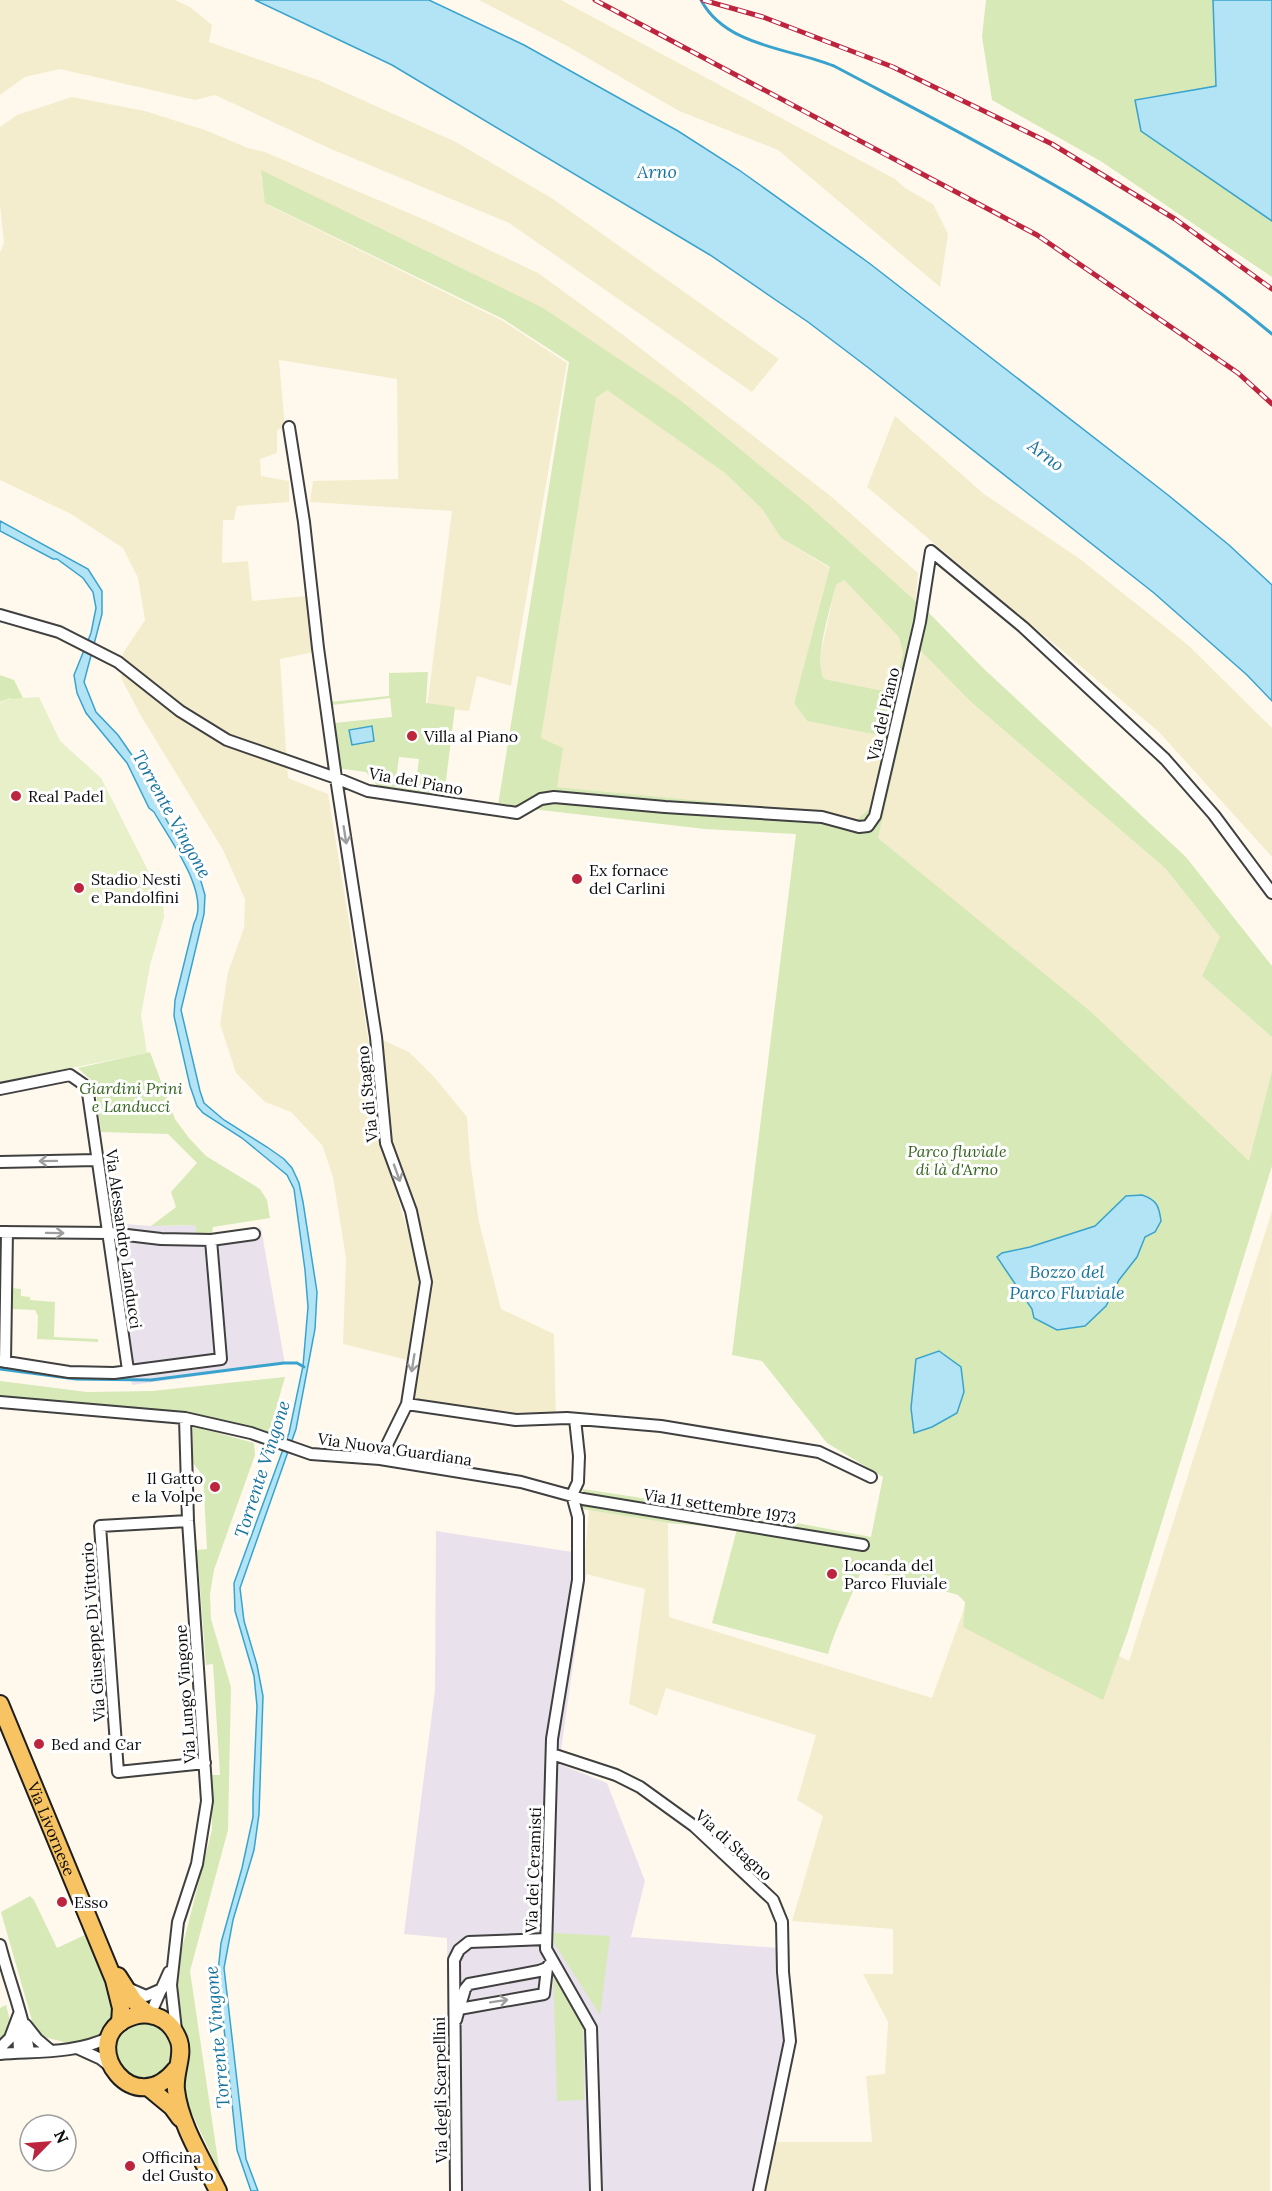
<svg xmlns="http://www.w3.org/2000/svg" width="1272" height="2191" font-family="Lora,serif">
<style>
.industrial{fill:#e9e1ec}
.farmland{fill:#f4edcd}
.green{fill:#d7e9b7;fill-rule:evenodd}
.pitch{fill:#e7f0c8}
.water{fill:#b2e4f6;stroke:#39a3cd;stroke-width:1.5}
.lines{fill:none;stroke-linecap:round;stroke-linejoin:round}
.stream{stroke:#39a3cd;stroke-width:3}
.minor-casing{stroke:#404040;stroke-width:14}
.primary-casing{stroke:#1e1e1e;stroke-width:20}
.minor{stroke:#fff;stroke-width:10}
.primary{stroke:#f8c363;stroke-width:16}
.rail-casing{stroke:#bd253e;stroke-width:5}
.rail{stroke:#fff;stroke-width:3;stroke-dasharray:9;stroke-linecap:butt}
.oneway{stroke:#9e9e9e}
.poi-dot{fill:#bd253e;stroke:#fff;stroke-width:2}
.labels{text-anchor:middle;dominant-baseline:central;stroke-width:6;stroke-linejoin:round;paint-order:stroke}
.street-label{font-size:16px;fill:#0d0d0d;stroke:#fff}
.poi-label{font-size:16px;fill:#0d0d0d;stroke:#fff;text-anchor:start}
.park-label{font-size:16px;font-style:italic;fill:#34641d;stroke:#fff}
.water-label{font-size:18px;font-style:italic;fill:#16739e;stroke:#fff}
</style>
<rect width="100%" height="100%" fill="#fff9ed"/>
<path class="industrial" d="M112 1223 151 1226 195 1225 196 1235 261 1228 285 1364 132 1385Z
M436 1531 585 1554 586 1574 559 1764 607 1783 645 1881 631 1937 778 1948 785 2040 754 2191H450L447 1938 404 1934 435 1690Z"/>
<path class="farmland" d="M0 0H175L190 7 212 25 209 42 318 80 456 142 553 199 779 359 752 392 509 223 331 149 215 95 195 100 60 69 25 77 0 95Z
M479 0H561L895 179 905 188 933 204 948 234 940 287 778 150 679 111 567 46Z
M72 97 145 111 205 130 248 148 265 152 430 222 538 273 622 334 833 498 918 573 915 608 704 422 261 176 268 205 503 321 567 363 511 686 477 676 469 711 427 707 452 511 310 502 313 481 398 479 397 379 279 360 285 427 277 430V453L260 459 261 476 289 481V502L237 506 234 520H223L222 563 248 561 252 601 307 596 314 652 280 659 288 778 328 794 369 1044 370 1103 418 1266V1315L411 1361 343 1344 346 1258 333 1177 322 1145 291 1112 265 1102 236 1073 220 1024 228 972 244 928 245 899 223 850 141 716 121 678 123 653 145 620 138 578 123 548 71 514 0 480V253L4 243 0 205V127L17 115Z
M607 389 725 473 762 509 781 538 830 568 794 703 807 721 882 736 886 744 870 808 856 820 820 812 557 787 541 738 596 397Z
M895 416 984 494 1080 559 1188 645 1272 728V857L1159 732 867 487Z
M844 580 900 637 903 653 895 687 879 690 824 679 821 672V652L836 584Z
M922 651 971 702 1165 868 1220 937 1202 976 1272 1037V1071L1249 1162 1116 1036 877 837Z
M376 1037 409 1052 435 1078 467 1117 470 1159 479 1222 501 1309 554 1334 556 1418 516 1420 407 1404 426 1282 411 1211 386 1143Z
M1272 1211 1270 2191H754L764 2142H872L866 2076 885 2074 888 2022 863 1974H893V1929L792 1921 823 1816 797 1800 816 1735 666 1688 657 1716 629 1704 645 1589 586 1574 585 1554 589 1510 668 1523 669 1617 932 1698 974 1581 1129 1661Z"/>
<path class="green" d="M986 0H1213L1216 86 1135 100 1141 130 1272 221V277L1102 162 992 100 982 37Z
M261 170 543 308 680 400 807 504 931 615 983 668 1186 857 1272 966V1037L1202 976 1220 937 1165 868 971 702 921 651 878 838 1090 1011 1249 1161 1272 1071V1166L1128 1631 1103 1700 963 1627 965 1602 958 1595 871 1571 860 1574C850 1601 836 1626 828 1654L712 1623 737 1529 668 1523 582 1509 583 1489 765 1517 871 1537 883 1477 827 1443 762 1361 732 1355 796 834 705 829 498 805 569 362 503 319 265 203ZM607 390 725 473 762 509 781 538 830 567 794 703 807 721 882 736 886 744 870 808 856 820 820 812 557 787 563 748 541 738 596 398ZM844 580 899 637 903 653 895 687 879 690 824 679C813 660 831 607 836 585Z
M428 672 426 703 455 707 444 797 380 789 366 772 336 768 329 702 389 696V673ZM390 698 392 717 334 723 332 705ZM399 757 419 759 416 782 396 779Z
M0 675 14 680 25 702 30 741 10 698 0 702Z
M150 1052 175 1119 189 1138 206 1156 260 1189 267 1200 270 1218 213 1227 212 1233 196 1235 195 1225 151 1226 176 1207 171 1192 197 1163 168 1134 101 1132 95 1084 78 1068Z
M12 1288 21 1289V1296L30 1297V1300L55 1302 54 1337 98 1339V1342L37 1339 38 1316 35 1310 11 1309Z
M285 1377 269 1433 200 1416 0 1398V1381L87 1392 152 1391Z
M193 1426 254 1443 255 1455 214 1570 210 1594 211 1619 231 1687 228 1830 190 1971 220 2174 183 2094 181 2029 176 1999 179 1960 212 1830 211 1775H220L213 1664 206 1665 197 1550 207 1549 203 1476 193 1463Z
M30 1896 34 1900 57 1948 89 1933 114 1992 116 2018 103 2034 96 2038 68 2043 44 2037 33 2024 1 1912Z
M554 1933 610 1936 600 2015 554 1943Z
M553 1964 583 2017 584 2100 557 2101Z
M6 2005C11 2024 13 2027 0 2043V2008Z
M116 2051a28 28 0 1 1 56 0a28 28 0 1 1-56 0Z"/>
<path class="pitch" d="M39 697 60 741 101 778 163 900 164 917 150 965 141 1015 147 1053 0 1082V703L8 699Z"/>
<path class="water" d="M255 0H429L524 45 678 131 739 170 869 263 1168 495 1229 545 1272 585V701L1247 675 1154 593 870 369 808 322 710 255 392 65Z
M1213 0H1272V221L1141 131 1135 100 1216 86Z
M0 521 88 569 102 591V614L84 682 96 712 118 735 136 761 175 836 200 878 205 895 204 914 181 1010 200 1091 204 1103 224 1120 267 1147 284 1159 292 1168 299 1183 303 1202 317 1292 315 1329 296 1429 240 1588 244 1621 257 1665 263 1696 259 1814 254 1850 233 1920 224 1968 246 2159 258 2191H251L237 2150 218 1972 221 1943 242 1868 253 1817V1798L257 1706 254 1676 235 1611 234 1583 289 1433 303 1366 308 1307 305 1270 294 1189 287 1175 242 1138 203 1113 197 1106 190 1086 174 1016 175 1000 194 923C211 893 169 839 154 812L149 808 127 763 86 713 77 693 74 675 91 633 96 608 93 592 83 578 57 559H53L0 531Z
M372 726 374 741 352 745 349 730Z
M1142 1195C1157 1200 1159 1206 1161 1221L1155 1232 1145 1237 1137 1257 1119 1280 1106 1306 1085 1326 1057 1330 1034 1318 1032 1309 997 1257 1002 1253 1030 1247 1095 1226 1126 1196Z
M939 1351 961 1367 964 1392 957 1413 932 1427 914 1433 911 1408 916 1359Z"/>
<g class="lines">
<path class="stream" d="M701 0C726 47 790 48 834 66 985 146 1140 223 1272 334
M0 1369 76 1379 151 1380 284 1363H297L304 1367"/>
<g class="minor-casing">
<path id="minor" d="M289 427 304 522 318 648 336 778 376 1037 386 1143 411 1211 426 1282 407 1404 380 1459
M0 615 59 632 118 662 180 711 227 740 336 778 368 791 517 813 541 799 554 797 665 807 822 817 859 827 868 826 875 816 920 622 931 551 1023 627 1165 759 1214 815 1272 893
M0 1089 70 1075 83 1084 88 1093 128 1370
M0 1162 97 1160
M0 1232 110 1233 161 1239 211 1240 221 1359 114 1373 69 1372 0 1361
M211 1240 254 1234
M5 1362 7 1232
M0 1402 185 1418 251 1433 311 1454 380 1459 521 1482 583 1499 863 1545
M407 1404 516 1420 567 1418 661 1426 819 1452 871 1477
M575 1419 579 1456 578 1482 572 1495 578 1517V1580L552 1739 546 1949 591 2028 596 2191
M188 1521 100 1526 118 1772 205 1763
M552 1754 616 1775 640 1787 694 1826 773 1900 782 1922 783 1972 790 2041 759 2191
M0 1945C9 1981 24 2016 29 2052
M130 1989 146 1996 162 1989
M459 2009 465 1989 469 1984 539 1971 547 1968 549 1965
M148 2014 153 2008 169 1972
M456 2020 459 2009 544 1994 547 1968
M18 2024 19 2052
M26 2025 37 2039 50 2050
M176 2030 171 1985 178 1922 197 1864 207 1801 188 1521 185 1418
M0 2048 10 2038 19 2014
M79 2049 101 2059 111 2067
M0 2054C36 2051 76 2054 110 2037
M456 2191 454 1960 459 1950 469 1942 546 1939"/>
</g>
<g class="primary-casing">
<g id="primary">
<path id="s1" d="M0 1704 114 1980 121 2008 120 2023"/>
<path d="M118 1976 134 2001 148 2014"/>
<path d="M176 2069C134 2122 79 2046 124 2020 132 2016 140 2013 150 2015 164 2017 174 2027 179 2041 184 2056 174 2073 176 2090 180 2125 203 2160 218 2191"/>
<path d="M149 2088 172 2107 180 2118"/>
</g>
</g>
<use href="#minor" class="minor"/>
<use href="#primary" class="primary"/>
<g class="rail-casing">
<path id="rail" d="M595 0 1037 235 1238 373 1272 404
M703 0 763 17 893 67 1052 144 1175 219 1272 289"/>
</g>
<use href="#rail" class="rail"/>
</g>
<defs><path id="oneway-shaft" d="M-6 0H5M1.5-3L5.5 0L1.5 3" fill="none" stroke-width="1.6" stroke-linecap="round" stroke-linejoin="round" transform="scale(1.5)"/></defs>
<g class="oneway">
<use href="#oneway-shaft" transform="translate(345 835) rotate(81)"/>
<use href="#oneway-shaft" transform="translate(48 1161) rotate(179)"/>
<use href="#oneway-shaft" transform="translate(397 1173) rotate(70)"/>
<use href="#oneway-shaft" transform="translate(55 1233) rotate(1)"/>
<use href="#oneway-shaft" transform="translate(413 1363) rotate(99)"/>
<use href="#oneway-shaft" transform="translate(499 2001) rotate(-9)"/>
</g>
<g class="poi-dot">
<circle cx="412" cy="736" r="6"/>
<circle cx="16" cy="796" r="6"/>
<circle cx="577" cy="879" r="6"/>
<circle cx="79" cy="888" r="6"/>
<circle cx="215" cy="1487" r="6"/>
<circle cx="832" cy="1574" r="6"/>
<circle cx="39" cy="1744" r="6"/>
<circle cx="62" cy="1902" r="6"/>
<circle cx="130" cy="2166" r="6"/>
</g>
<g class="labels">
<g class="street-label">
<text transform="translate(883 714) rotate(-77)">Via del Piano</text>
<text transform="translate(416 781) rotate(10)">Via del Piano</text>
<text transform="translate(367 1094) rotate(-96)">Via di Stagno</text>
<text transform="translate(124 1239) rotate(82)">Via Alessandro Landucci</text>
<text transform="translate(395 1449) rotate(8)">Via Nuova Guardiana</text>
<text transform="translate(720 1506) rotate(9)">Via 11 settembre 1973</text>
<text transform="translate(93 1632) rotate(-94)">Via Giuseppe Di Vittorio</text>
<text transform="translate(185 1694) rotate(-94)">Via Lungo Vingone</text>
<text stroke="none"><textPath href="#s1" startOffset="135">Via Livornese</textPath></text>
<text transform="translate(734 1845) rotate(42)">Via di Stagno</text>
<text transform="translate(533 1870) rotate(-88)">Via dei Ceramisti</text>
<text transform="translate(440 2090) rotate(-91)">Via degli Scarpellini</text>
</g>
<g class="poi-label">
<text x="424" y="736">Villa al Piano</text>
<text x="28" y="796">Real Padel</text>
<text x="589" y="870">Ex fornace<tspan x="589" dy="18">del Carlini</tspan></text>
<text x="91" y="879">Stadio Nesti<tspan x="91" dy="18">e Pandolfini</tspan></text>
<text x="203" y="1478" text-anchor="end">Il Gatto<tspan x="203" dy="18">e la Volpe</tspan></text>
<text x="844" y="1565">Locanda del<tspan x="844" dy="18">Parco Fluviale</tspan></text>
<text x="51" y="1744">Bed and Car</text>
<text x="74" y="1902">Esso</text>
<text x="142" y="2157">Officina<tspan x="142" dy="18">del Gusto</tspan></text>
</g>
<g class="park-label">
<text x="131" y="1088">Giardini Prini<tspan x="131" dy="18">e Landucci</tspan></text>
<text x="957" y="1151">Parco fluviale<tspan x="957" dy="18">di là d'Arno</tspan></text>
</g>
<g class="water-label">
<text x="657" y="171">Arno</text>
<text transform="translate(1046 455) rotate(37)">Arno</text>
<text transform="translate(172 814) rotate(61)">Torrente Vingone</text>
<text x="1067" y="1271">Bozzo del<tspan x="1067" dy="21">Parco Fluviale</tspan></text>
<text transform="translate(262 1469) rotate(-72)">Torrente Vingone</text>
<text transform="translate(217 2037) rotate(-95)">Torrente Vingone</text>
</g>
</g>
<g transform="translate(48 2143) rotate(65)"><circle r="28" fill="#ffffff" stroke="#9e9e9e" stroke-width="1.5"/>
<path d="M0-4.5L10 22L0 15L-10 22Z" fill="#bd253e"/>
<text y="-9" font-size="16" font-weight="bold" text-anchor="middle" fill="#0d0d0d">N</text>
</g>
</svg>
